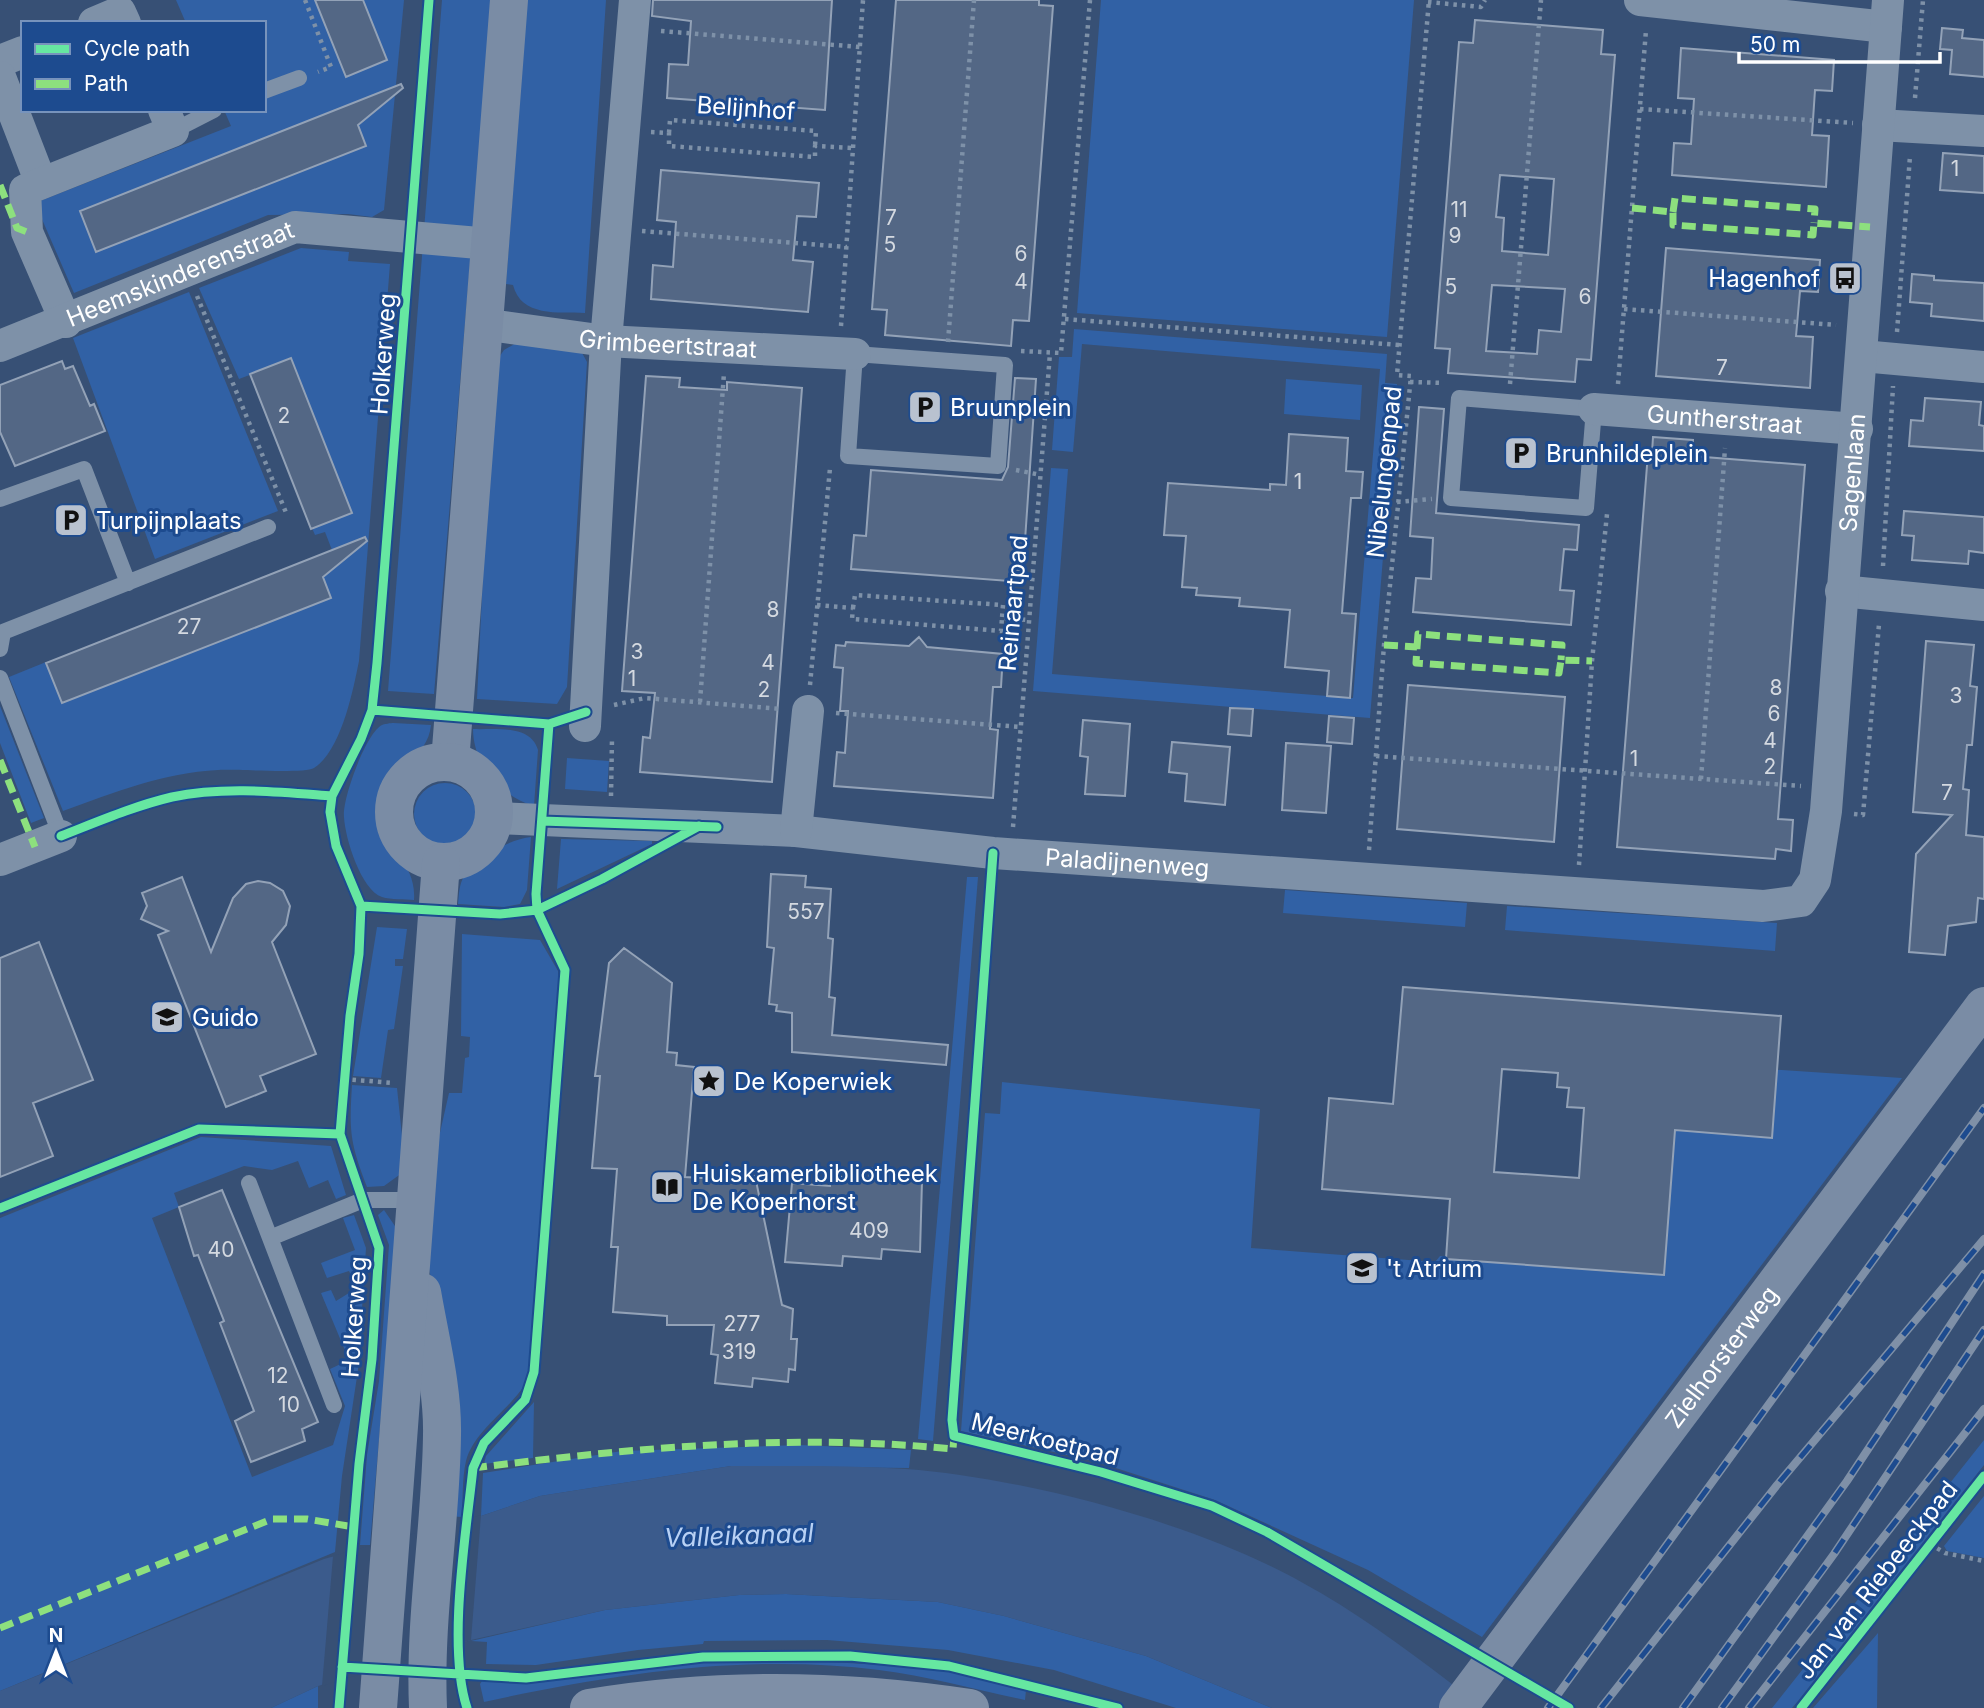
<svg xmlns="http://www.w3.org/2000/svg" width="1984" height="1708" font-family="Inter,sans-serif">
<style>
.green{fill:#3161a5}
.water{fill:#3b5b8c}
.pier{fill:#375075}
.building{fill:#536785;stroke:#93a2b7;stroke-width:2;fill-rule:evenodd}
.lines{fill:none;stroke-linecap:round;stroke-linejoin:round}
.path{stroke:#7e91a8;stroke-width:4.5;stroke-dasharray:3.5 5;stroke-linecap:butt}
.lane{stroke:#7e91a8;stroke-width:16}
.street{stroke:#7e91a8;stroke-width:32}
.secondary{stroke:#7a8ca5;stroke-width:38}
.primary{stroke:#7e8fa7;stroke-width:38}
.rail-casing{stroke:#7f90a7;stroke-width:8}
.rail{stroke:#1d4b8f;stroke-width:5;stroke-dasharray:16;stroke-linecap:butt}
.quiet{stroke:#8de07e;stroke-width:7;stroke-dasharray:14 7;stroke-linecap:butt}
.cycleway-casing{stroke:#1d4b8f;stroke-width:13}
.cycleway{stroke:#66e7a1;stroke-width:9}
.labels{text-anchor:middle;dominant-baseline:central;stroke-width:6;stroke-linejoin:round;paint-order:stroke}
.number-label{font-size:21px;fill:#d4d9e0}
.street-label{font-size:24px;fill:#fff;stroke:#1d4b8f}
.poi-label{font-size:24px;fill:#fff;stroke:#1d4b8f;text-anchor:start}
.water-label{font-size:26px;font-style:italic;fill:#b8d1f4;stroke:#1d4b8f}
</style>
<rect width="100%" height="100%" fill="#375075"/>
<path class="green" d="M176 0H404L384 210 372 217 348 214 268 215 74 293 38 210 40 201 231 126 224 110H264V23H186Z
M442 0H492L434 694 388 691Z
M527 0H606L585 313C558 312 521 317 513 285L506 284Z
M1101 0H1414L1387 337 1077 313Z
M301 248 349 252 348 261 390 264 359 661C353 691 341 751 314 768 304 774 236 769 218 770 163 773 115 792 63 811L9 677 46 662 62 703 331 598 315 556 322 554 326 565 337 563 325 532 315 535 312 528 291 359 239 379 199 288Z
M189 292 278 511 155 559 73 338Z
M1074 329 1387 354 1385 383 1397 384 1370 718 1033 691 1051 468 1068 469 1052 674 1353 698 1380 369 1082 344 1073 452 1052 450 1059 357H1072Z
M518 342 581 351 587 362 567 687 557 704 477 699 493 366 504 350Z
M1286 379 1362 385 1360 420 1284 414Z
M0 706 44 818 31 823 0 743Z
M393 723 431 725C428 759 388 770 385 803 380 848 417 860 414 900 405 899 391 900 382 897 361 890 345 838 344 817 342 799 366 733 382 725 383 724 392 723 393 723Z
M473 729C495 730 531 724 538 750L534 806C501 797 473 764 473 729Z
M567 758 609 761 607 792 565 789Z
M414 814a31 31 0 1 1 62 0a31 31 0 1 1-62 0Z
M531 837 527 890 520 904 504 907 458 904C459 894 459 885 464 876 476 858 510 839 531 837Z
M561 839 652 841V844L557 889Z
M967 877H978L933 1441 918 1439Z
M1285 890 1467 903 1465 927 1283 913Z
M1507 906 1777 923 1775 951 1505 930Z
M377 927 407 929 403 959H395V966H403L394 1029 388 1030 381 1078 353 1076Z
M462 934 540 940 558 971V984L529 1377C514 1408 475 1428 466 1461 462 1478 463 1499 462 1517L448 1516 443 1361 428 1260 431 1172 449 1093H462L465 1058 469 1057 470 1037 461 1036Z
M1675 1063 1902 1078 1482 1637 1368 1570 1215 1500 1094 1461 961 1431 985 1113 1000 1114 1002 1082 1260 1109 1251 1248 1435 1262 1440 1256 1656 1274Z
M352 1085 397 1088 403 1145 402 1173 384 1186 367 1187C350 1142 349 1132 352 1085Z
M201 1137 331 1146 346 1195 336 1199 328 1180 309 1188 298 1161 272 1170 244 1166 174 1193 179 1207 152 1218 252 1477 333 1445 345 1406 330 1369 349 1360 321 1293 331 1290 336 1301 357 1288 349 1271 327 1278 321 1263 355 1250 343 1218 354 1215 366 1248 358 1370 342 1476 335 1552 0 1691V1218Z
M384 1210 397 1229 370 1545H360L367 1455 379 1381 389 1245 378 1215Z
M534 1402 533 1458 484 1464 486 1456Z
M1984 1440V1465L1798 1701 1792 1708H1772Z
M800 1445 911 1450 909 1468 731 1466 540 1496 481 1516 483 1473 622 1451Z
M1984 1496V1558L1947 1551 1944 1546Z
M786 1594 938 1602 1004 1616 1146 1656 1272 1708H1176L1054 1670 948 1650 827 1640 704 1641 703 1644 638 1650 536 1665 486 1664 487 1642 471 1641 605 1610 739 1595Z
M1878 1633 1877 1708H1813Z
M773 1659 922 1667 950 1671 1026 1690 1025 1700C977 1690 928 1676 879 1670 748 1653 612 1674 484 1702L480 1684 482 1681 531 1683 675 1663Z
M318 1686V1708H271Z"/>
<path class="water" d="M731 1466C790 1466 848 1465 906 1469 1026 1478 1199 1524 1303 1583 1353 1610 1402 1646 1448 1681 1459 1689 1469 1700 1481 1708H1272L1146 1656 1004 1616 938 1602 786 1594 739 1595 605 1610 471 1640 318 1686 271 1708H0V1691L324 1559 481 1516 540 1496Z"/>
<path class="pier" d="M481 1515 471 1640 322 1686 333 1556Z"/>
<path class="building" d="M315 0H363L387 60 346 77Z
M653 0H832L825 110 667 98 669 64 688 65 691 21 652 16Z
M896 0H1039V5L1053 6 1029 321 1013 320 1011 346 885 335 887 310 872 309Z
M1475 20 1603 30 1601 54 1615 55 1591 360 1577 359 1575 382 1448 373 1450 349 1435 348 1459 42 1473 43ZM1500 175 1554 179 1548 255 1502 251 1504 218 1496 217ZM1492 285 1565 289 1561 332 1539 330 1537 354 1486 351Z
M1942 28 1963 30 1962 38 1984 40V77L1950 74 1952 50 1940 49Z
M1681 48 1834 60 1832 91 1815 90 1812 135 1829 136 1826 187 1672 175 1674 143 1691 144 1694 99 1678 98Z
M401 84 403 88 358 125 366 146 96 252 80 211Z
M1943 153 1984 156V193L1940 190Z
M661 170 819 183 816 217 797 216 793 260 813 262 808 312 651 299 653 265 673 267 676 222 657 220Z
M1666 248 1820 260 1818 292 1800 291 1796 336 1813 337 1810 388 1656 376Z
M1912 274 1934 276V280L1984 283V321L1931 316 1932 304 1910 302Z
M291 358 352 513 311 529 250 374Z
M62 361 65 369 73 366 90 406 94 404 105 431 15 466 0 432V385Z
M646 376 680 378 679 387 727 390V382L802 388 772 782 640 772 643 737 650 738 655 693 622 691Z
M1015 378 1036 379 1023 570 1010 569 1009 581 851 569 854 535 866 536 871 470 1002 480 1008 467Z
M1925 398 1981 402 1979 425 1984 426V451L1909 446 1911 420 1923 421Z
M1419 407 1444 409 1436 513 1579 525 1577 550 1564 549 1560 590 1574 591 1571 625 1413 612 1416 578 1431 579 1433 538 1410 536Z
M1289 434 1348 438 1346 471 1363 472 1361 498H1351L1342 613 1356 614 1350 698 1327 696 1329 671 1285 667 1290 610 1239 606 1240 598 1196 595 1197 588 1182 587 1186 536 1164 535 1168 483 1270 490V484L1286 485Z
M1653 437 1693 440 1692 456 1805 465 1778 819 1793 820 1791 851 1776 849 1775 859 1617 847 1648 453H1652Z
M1904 511 1984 517V553L1969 551 1968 564 1912 560 1914 536 1902 535Z
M365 537 367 541 323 577 331 598 62 703 46 663Z
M919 637 927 647 1003 654 1001 687H993L990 729 998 730 993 798 834 786 837 752 845 753 848 711H840L843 668 834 667 836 645 845 646 846 642 909 646Z
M1926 641 1974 645 1970 686 1977 687 1972 745H1967L1963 789 1969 790 1966 835 1984 837V899L1978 898 1976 922 1948 926 1945 955 1909 952 1916 854 1952 815 1913 812Z
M1408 685 1565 697 1554 842 1397 829Z
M1230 708 1253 709 1251 736 1228 734Z
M1329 716 1354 718 1352 744 1327 742Z
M1083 720 1130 724 1125 796 1085 794 1088 757 1080 756Z
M1172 742 1230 747 1225 805 1185 801 1187 774 1169 772Z
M1286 743 1331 746 1326 813 1282 810Z
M771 874 806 876 805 887 831 889 828 938 833 939 829 997 835 998 832 1035 948 1045 946 1065 792 1052V1013L776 1011 777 1005 769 1004 774 948 767 947Z
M182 877 211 952 233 898 246 884 258 881 270 883 283 891 290 906 286 925 272 942 316 1054 260 1076 266 1091 226 1107 158 935 168 931 141 919 147 906 142 893Z
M39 942 93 1080 33 1103 53 1156 0 1177V958Z
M624 948 672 983 667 1052 677 1053 676 1065 694 1067 685 1177 719 1179 725 1172 740 1173 744 1177 755 1176 782 1305 793 1309 791 1339H797L795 1370 789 1369 788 1382 753 1378 752 1387 715 1383 718 1355 711 1354 714 1325H667V1316L613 1312 618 1247H611L617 1169 592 1168 600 1076H595L609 963Z
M1403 987 1781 1016 1772 1138 1675 1130 1664 1275 1446 1259 1450 1199 1322 1189 1329 1098 1393 1104ZM1502 1069 1558 1073 1557 1087 1569 1088 1567 1107 1584 1108 1579 1178 1494 1172Z
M870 1168 910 1172V1180L922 1181 920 1252 882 1249 881 1259 843 1256 842 1266 785 1262 792 1183 830 1186 831 1176 869 1179Z
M222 1190 318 1422 302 1429 305 1441 251 1462 235 1421 254 1411 220 1323 224 1321 198 1255 194 1256 179 1207Z"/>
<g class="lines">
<path class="path" d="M305 0 331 67 318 72
M1428 2 1481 7 1485 0
M661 31 860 47
M1915 98 1923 0
M1640 109 1853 123
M651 132 669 133V146L815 157V146L853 148
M669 133 670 120 816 131 815 146
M642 231 847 247
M197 296 287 515
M1624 309 1836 325
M1065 319 1399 345
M841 326 863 0
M1897 332 1910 156
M948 342 974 0
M1021 351 1061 353 1090 0
M1410 382 1444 383
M1510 384 1541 0
M1618 384 1646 30
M1016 470 1041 475
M1397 502 1432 499
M1883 566 1893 386
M817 605 853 608 852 619 1001 631 1002 618 1029 620
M853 608 855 595 1003 605 1002 618
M810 685 830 468
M700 702 724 373
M614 705 645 698 782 709
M836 713 1021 727
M1376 756 1801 786
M1701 779 1725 448
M611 796 612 738
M1854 814 1863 815 1879 624
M1013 827 1050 353
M1369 850 1384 645 1411 376 1397 375 1429 0
M1579 865 1592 661 1607 514
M344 1079 393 1083
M1930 1544 1945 1553 1984 1561"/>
<path class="lane" d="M264 91 299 78
M173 131 214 110
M855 354 1005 365 998 466 848 456Z
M1459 398 1594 409 1586 508 1451 498Z
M0 499 84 469 128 583
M0 649 3 632 268 527
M0 678 61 836
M249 1183 334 1405
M270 1238 363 1200H415"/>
<g class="street">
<path d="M1640 0 1886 27"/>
<path d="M94 23 120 12 125 23"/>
<path d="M0 61 23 52"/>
<path d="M0 77 41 183"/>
<path d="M1878 125 1984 131"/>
<path d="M66 322 27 232 25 190 173 131 164 110"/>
<path id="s1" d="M482 324 606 341 855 354"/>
<path id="s2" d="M0 346 295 227 490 244"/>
<path d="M1862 356 1984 367"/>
<path id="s3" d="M1594 409 1857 429"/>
<path d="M1841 591 1984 605"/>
<path d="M585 726 606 341 635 0"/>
<path id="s4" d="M494 818 796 831 993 853 1763 906 1801 901 1815 880 1826 811 1888 0"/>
<path d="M796 831 808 711"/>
<path d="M0 860 61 836"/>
</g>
<g class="secondary">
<path d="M450 762 509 0"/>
<circle cx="444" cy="812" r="50"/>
<path d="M422 1292C430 1339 443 1388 442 1435 441 1526 424 1617 428 1708"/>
<path d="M378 1708 441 863"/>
<path id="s5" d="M1458 1708 1984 1006"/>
</g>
<path class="primary" d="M589 1708C715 1687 844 1689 970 1708"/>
<g class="rail-casing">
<path id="rail" d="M1548 1708 1984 1108
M1601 1708 1777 1485 1984 1239
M1683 1708 1847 1481 1984 1274
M1722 1708 1834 1554 1984 1330
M1749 1708 1984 1409"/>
</g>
<use href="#rail" class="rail"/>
<path class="quiet" d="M0 185 17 228 27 232
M1632 208 1673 212V225L1813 235 1814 223 1870 227
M1673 212 1675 198 1815 209 1814 223
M1384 645 1417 647 1416 663 1559 673 1561 660 1592 661
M1417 647 1418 634 1562 645 1561 660
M0 760 35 847
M473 1468C633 1448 792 1433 953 1449L954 1436
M0 1628 272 1519H307L354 1527"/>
<g class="cycleway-casing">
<path id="cycleway" d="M372 710 549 724 586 712
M542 821 717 827
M61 836C97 822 134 806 172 797 224 786 279 792 332 796
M993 853 952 1420 954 1436 1101 1472 1212 1506 1267 1532 1569 1708
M361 906 500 914 537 910 602 879 699 826
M0 1208 199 1129 340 1134
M342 1667 526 1678 703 1657 850 1656 949 1666 1118 1708
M339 1708 359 1464 372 1359 379 1248 340 1134 350 1016 359 954 361 906 336 846 330 812 332 796 361 739 372 710 377 663 429 0
M467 1708C447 1647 466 1534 473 1468L484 1443 525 1400 534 1372 565 970 537 910 536 894 549 724
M1801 1708 1984 1476"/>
</g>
<use href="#cycleway" class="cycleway"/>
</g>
<defs>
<g id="bus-square" transform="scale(1.75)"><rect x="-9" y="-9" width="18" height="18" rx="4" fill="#b9c2cf" stroke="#1d4b8f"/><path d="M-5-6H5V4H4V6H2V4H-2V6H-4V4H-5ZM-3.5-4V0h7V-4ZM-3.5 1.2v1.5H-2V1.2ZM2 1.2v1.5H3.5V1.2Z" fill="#111"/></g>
<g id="parking-square" transform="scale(1.75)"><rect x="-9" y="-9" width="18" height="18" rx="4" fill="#b9c2cf" stroke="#1d4b8f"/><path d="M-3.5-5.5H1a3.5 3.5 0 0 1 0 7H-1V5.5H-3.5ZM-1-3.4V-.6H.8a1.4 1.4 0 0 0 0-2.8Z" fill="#111"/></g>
<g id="school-square" transform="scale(1.75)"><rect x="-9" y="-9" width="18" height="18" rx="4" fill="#b9c2cf" stroke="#1d4b8f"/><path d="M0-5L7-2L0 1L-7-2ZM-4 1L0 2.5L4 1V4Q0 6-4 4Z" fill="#111"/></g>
<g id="sight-square" transform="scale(1.75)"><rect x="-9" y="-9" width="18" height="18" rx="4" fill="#b9c2cf" stroke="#1d4b8f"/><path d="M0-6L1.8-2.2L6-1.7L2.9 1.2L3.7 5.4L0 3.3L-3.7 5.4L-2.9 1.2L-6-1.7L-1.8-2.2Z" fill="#111"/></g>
<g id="library-square" transform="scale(1.75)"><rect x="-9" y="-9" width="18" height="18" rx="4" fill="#b9c2cf" stroke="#1d4b8f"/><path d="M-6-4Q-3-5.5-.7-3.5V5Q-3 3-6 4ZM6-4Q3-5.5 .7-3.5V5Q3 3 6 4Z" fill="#111"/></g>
</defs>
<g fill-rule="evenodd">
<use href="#bus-square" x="1845" y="278"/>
<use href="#parking-square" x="925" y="407"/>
<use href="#parking-square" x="1521" y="453"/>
<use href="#parking-square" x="71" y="520"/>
<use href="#school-square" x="167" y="1017"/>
<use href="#sight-square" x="709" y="1081"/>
<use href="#library-square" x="667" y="1187"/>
<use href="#school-square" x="1362" y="1268"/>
</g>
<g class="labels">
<g class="number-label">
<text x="1955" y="168">1</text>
<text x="1459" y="209">11</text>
<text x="891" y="217">7</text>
<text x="1455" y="235">9</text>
<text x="890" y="244">5</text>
<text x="1021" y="253">6</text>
<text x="1021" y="281">4</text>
<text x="1451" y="286">5</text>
<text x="1585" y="296">6</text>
<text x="1722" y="367">7</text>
<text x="284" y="415">2</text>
<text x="1298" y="481">1</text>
<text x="773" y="609">8</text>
<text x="189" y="626">27</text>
<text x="637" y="651">3</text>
<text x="768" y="662">4</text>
<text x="632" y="678">1</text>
<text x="1776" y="687">8</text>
<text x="764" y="689">2</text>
<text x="1956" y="695">3</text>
<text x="1774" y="713">6</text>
<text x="1770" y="740">4</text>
<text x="1634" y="758">1</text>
<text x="1770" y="766">2</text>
<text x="1947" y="792">7</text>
<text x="806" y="911">557</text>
<text x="869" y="1230">409</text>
<text x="221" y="1249">40</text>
<text x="742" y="1323">277</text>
<text x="739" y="1351">319</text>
<text x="278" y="1375">12</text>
<text x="289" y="1404">10</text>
</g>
<g class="street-label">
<text transform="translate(746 108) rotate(4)">Belijnhof</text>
<text stroke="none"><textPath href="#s2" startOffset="194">Heemskinderenstraat</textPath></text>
<text stroke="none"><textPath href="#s1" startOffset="187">Grimbeertstraat</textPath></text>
<text transform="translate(383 354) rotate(-86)">Holkerweg</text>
<text stroke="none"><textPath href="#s3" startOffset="131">Guntherstraat</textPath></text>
<text transform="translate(1384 472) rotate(-84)">Nibelungenpad</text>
<text stroke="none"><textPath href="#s4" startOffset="1745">Sagenlaan</textPath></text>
<text transform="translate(1013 603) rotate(-85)">Reinaartpad</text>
<text stroke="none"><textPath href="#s4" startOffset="635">Paladijnenweg</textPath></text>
<text transform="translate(354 1317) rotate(-86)">Holkerweg</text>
<text stroke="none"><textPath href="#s5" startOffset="439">Zielhorsterweg</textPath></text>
<text transform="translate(1045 1439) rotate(14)">Meerkoetpad</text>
<text transform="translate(1877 1580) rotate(-52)">Jan van Riebeeckpad</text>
</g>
<g class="poi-label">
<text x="1820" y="278" text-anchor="end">Hagenhof</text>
<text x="950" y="407">Bruunplein</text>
<text x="1546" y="453">Brunhildeplein</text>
<text x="96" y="520">Turpijnplaats</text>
<text x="192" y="1017">Guido</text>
<text x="734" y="1081">De Koperwiek</text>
<text x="692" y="1173">Huiskamerbibliotheek<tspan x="692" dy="28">De Koperhorst</tspan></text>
<text x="1386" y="1268">'t Atrium</text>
</g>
<g class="water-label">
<text transform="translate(739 1535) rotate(-2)">Valleikanaal</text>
</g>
</g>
<rect x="21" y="21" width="245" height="91" fill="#1d4b8f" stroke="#7793bc" stroke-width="2"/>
<rect x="35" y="44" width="35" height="10" fill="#66e7a1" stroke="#7793bc" stroke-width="2"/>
<text x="84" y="56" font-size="21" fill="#ffffff">Cycle path</text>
<rect x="35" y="79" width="35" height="10" fill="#8de07e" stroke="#7793bc" stroke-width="2"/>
<text x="84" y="91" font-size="21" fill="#ffffff">Path</text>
<g transform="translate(56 1652)" stroke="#1d4b8f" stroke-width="5" paint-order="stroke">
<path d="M0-5L12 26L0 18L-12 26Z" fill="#ffffff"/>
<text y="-10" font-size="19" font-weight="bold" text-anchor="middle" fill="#ffffff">N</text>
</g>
<path d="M1739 52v10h201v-10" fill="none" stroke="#ffffff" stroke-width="3.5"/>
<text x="1750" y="52" font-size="21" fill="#ffffff" stroke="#1d4b8f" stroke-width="5" paint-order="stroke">50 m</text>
</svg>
